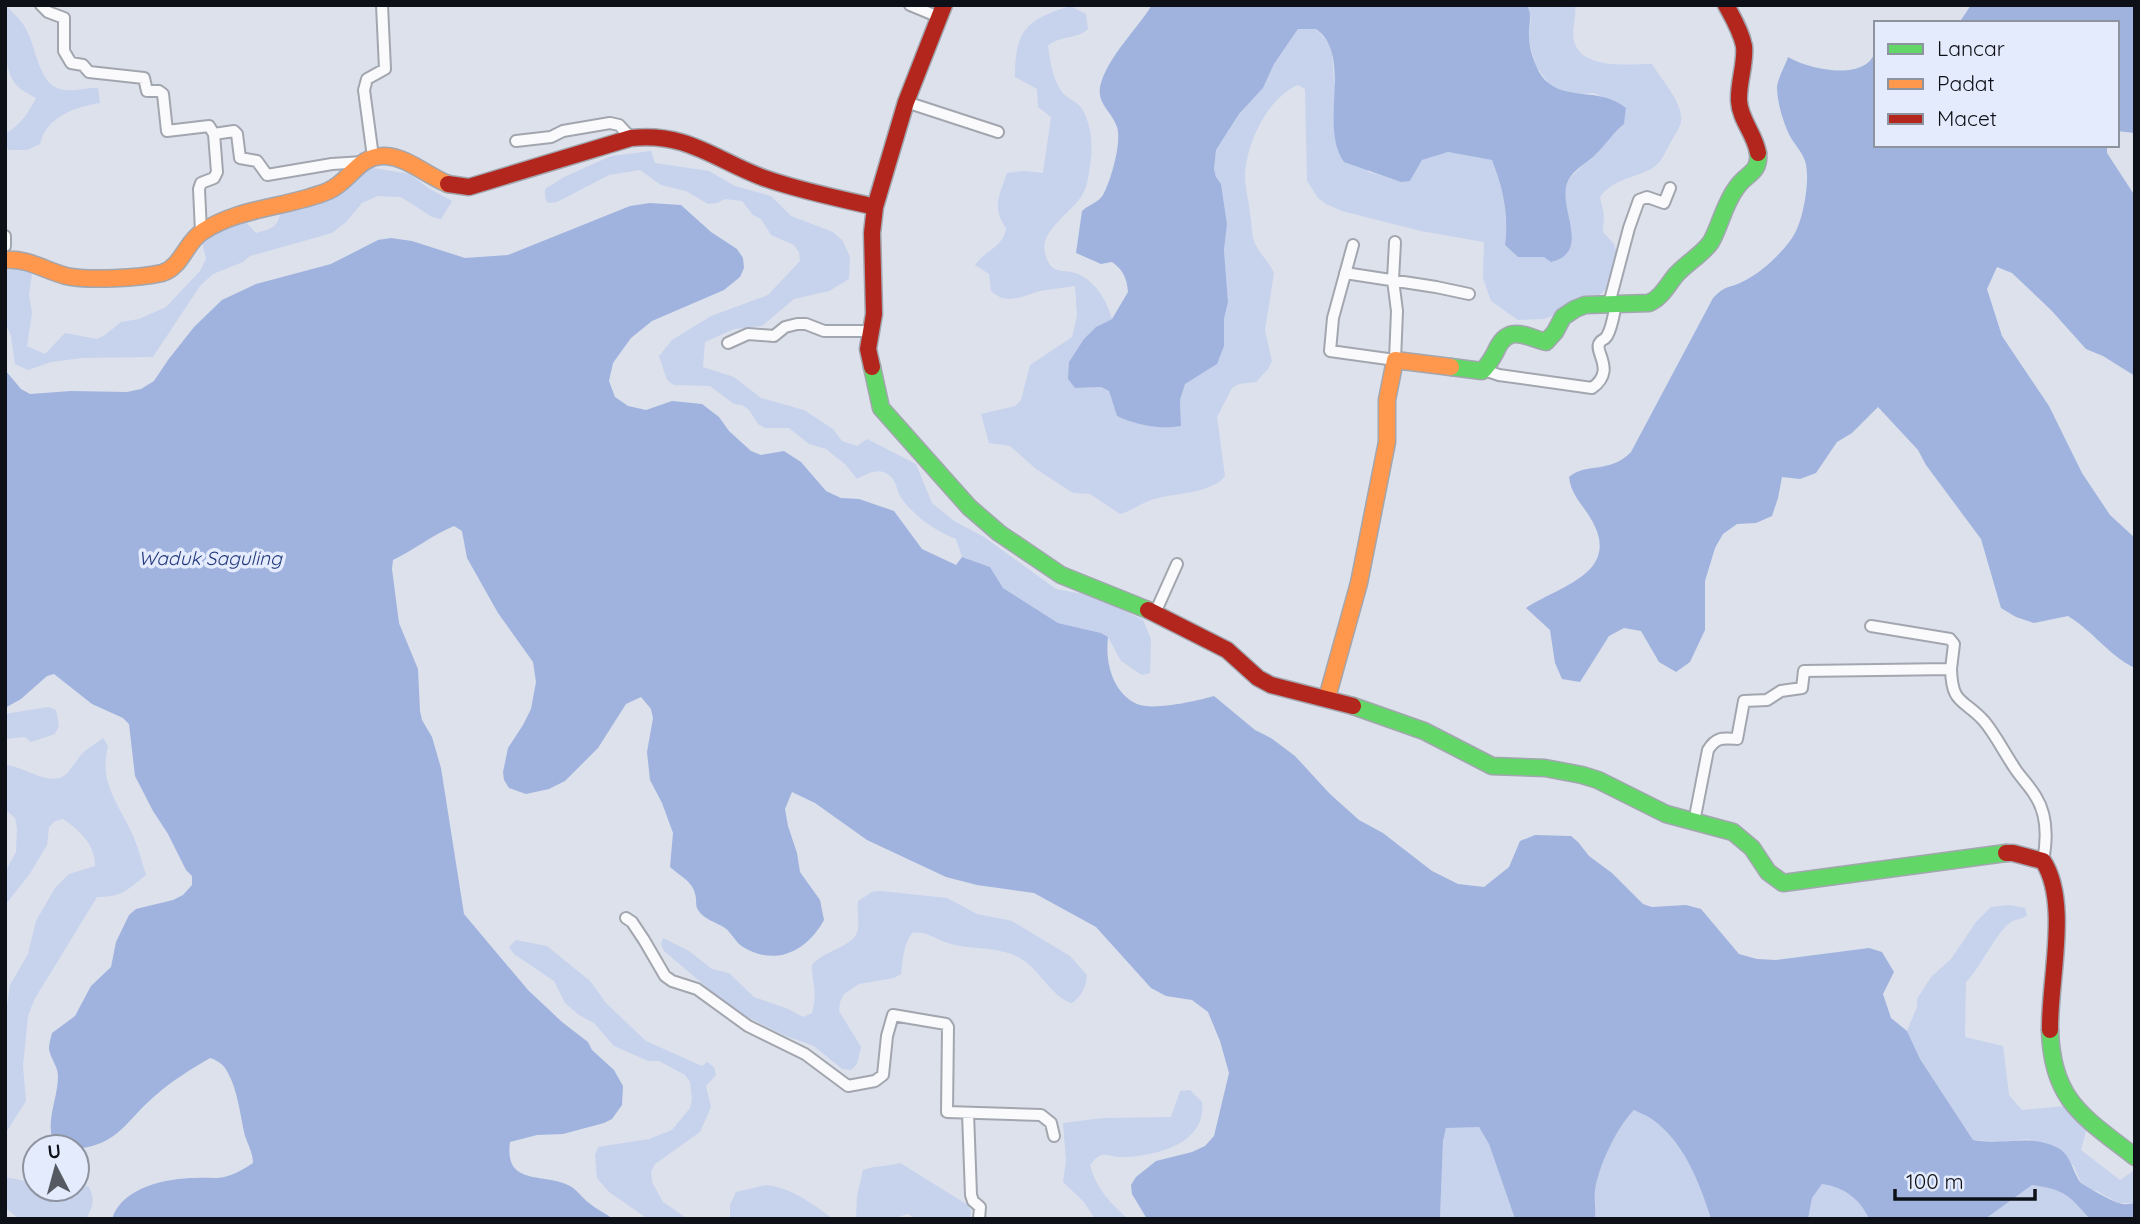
<svg xmlns="http://www.w3.org/2000/svg" width="2140" height="1224" font-family="Quicksand,sans-serif">
<style>
.green{fill:#c7d2ed}
.water{fill:#a0b3de}
.lines{fill:none;stroke-linecap:round;stroke-linejoin:round}
.street-casing{stroke:#a2a6ae;stroke-width:14}
.fast-casing{stroke:#a2a6ae;stroke-width:19}
.slow-casing{stroke:#a2a6ae;stroke-width:19}
.jam-casing{stroke:#a2a6ae;stroke-width:19}
.street{stroke:#fafafc;stroke-width:10}
.fast{stroke:#63d668;stroke-width:16}
.slow{stroke:#ff974d;stroke-width:16}
.jam{stroke:#b3261e;stroke-width:16}
.labels{text-anchor:middle;dominant-baseline:central;stroke-width:7;stroke-linejoin:round;paint-order:stroke}
.water-label{font-size:19px;font-style:italic;fill:#23397d;stroke:#e4ebfc}
</style>
<rect width="100%" height="100%" fill="#dce1ec"/>
<path class="green" d="M5 5C10 9 19 19 23 24 35 40 37 78 55 87 68 94 84 87 98 88L100 103C75 107 46 117 40 144L27 150H9L5 145V130L8 132C21 124 29 112 36 98 29 94 19 90 14 82 2 64 5 27 5 5Z
M1527 5H1575C1577 17 1570 33 1575 44 1585 70 1631 64 1652 64 1661 79 1684 104 1681 122 1679 130 1672 139 1668 147 1663 157 1659 166 1647 171 1628 179 1613 180 1600 197L1604 215 1603 232 1614 244 1617 253 1606 289 1593 301 1544 319 1518 320 1491 301 1483 278 1484 242 1421 231 1342 211 1326 204 1318 198 1307 181 1305 89 1298 85C1267 98 1246 144 1245 176 1245 188 1249 202 1250 214 1252 222 1251 233 1254 241 1258 253 1269 261 1274 273L1265 330 1272 361 1268 369 1256 382 1239 384 1232 388 1217 417 1225 476C1212 494 1171 493 1151 500 1140 504 1131 511 1120 514L1090 494 1073 493 1036 469 1010 446 989 443 981 414 1015 406 1021 400 1030 365 1072 337 1077 316 1075 286C1063 288 1051 289 1040 291 1022 296 1007 306 991 291L989 274 975 265C984 251 1004 247 1006 228 991 208 1000 194 1007 173L1024 171 1043 173 1051 117 1038 107 1037 89 1015 77C1015 29 1027 20 1070 6L1086 14 1088 29C1076 40 1060 35 1048 46 1050 60 1052 79 1062 92 1067 99 1077 101 1082 109 1093 127 1093 152 1089 172 1088 181 1086 189 1081 197 1070 213 1039 232 1045 253 1051 279 1066 266 1082 276 1098 285 1107 302 1112 319L1096 327 1075 388 1101 387 1109 391 1117 416C1135 425 1161 430 1181 426L1180 400 1185 384 1191 378 1208 370 1224 346V319L1228 302 1224 250 1227 224 1221 184 1216 177 1214 169 1216 150 1239 114 1263 88 1274 64 1298 29H1316L1332 47 1334 83 1368 172C1382 175 1397 182 1410 181L1422 160 1448 152 1493 160C1502 189 1509 214 1505 245L1518 257H1544L1569 179 1624 124 1626 108 1594 93 1577 94 1552 88 1536 66 1528 38 1531 20Z
M651 151 655 163 709 171 735 186 771 196 791 216 833 232 843 241 850 257 849 279 829 291 794 299 762 326 734 329 705 342 703 367 734 377 761 398 804 410 833 429 842 441 857 446 867 439 916 464 932 503 954 521 984 537 1056 589 1094 596 1143 620 1151 639 1150 673 1142 675 1121 661 1108 637 1101 633 1058 623 1003 588 990 567 962 557 956 539C937 532 909 513 899 494 896 487 896 481 889 475 878 467 867 474 857 479L846 465 826 449 809 444 789 428H765L758 424 749 410 742 405 734 404 710 386 674 385 667 380 659 356 672 340 711 316 768 295 800 261 799 252 794 245 771 235 761 219 753 215 742 201 725 199 717 203 708 204 686 191 661 185 640 170 609 175 557 202 548 203 545 198V189L564 177 611 156Z
M367 167 410 174 428 188 452 201 441 219 432 217 401 197 378 196 362 203 346 222 332 233 250 256 243 262 213 274 200 286 153 357 82 358 51 362 28 370 15 364 11 336 5 322V271L21 267 32 274 29 295 32 313 27 346 45 354 65 333 97 339 105 335 121 322 139 319 166 307 200 271 206 259 202 242 206 234 244 220 256 233C274 228 277 228 282 208Z
M48 707 56 710 59 726 55 734 31 742 25 737 5 739V714Z
M103 738 108 746C98 784 120 805 134 838 139 850 142 863 146 875 127 890 122 897 97 897L34 1000 28 1016 23 1066 26 1101 5 1134V1019L10 985 28 954 36 921 55 888 69 874 95 866C96 846 79 829 63 819L55 821 49 827 47 845 29 875 5 905V872L16 852 17 828 15 818 5 809V765C18 766 29 773 42 777 67 783 67 772 81 755 87 748 96 744 103 738Z
M881 891 947 898 977 914 1012 921 1070 956 1087 975C1086 987 1082 996 1072 1003 1054 999 1040 971 1023 960 1001 945 972 951 948 943 935 939 926 930 912 933 903 946 903 959 901 974L894 978 859 984 844 994 840 1002 839 1011 861 1047 857 1064 851 1070 842 1069 814 1046 786 1036 735 1011 664 951 661 944 663 938 689 951 712 969 729 973 754 997 788 1009 803 1017 812 1013C818 994 812 983 812 965 822 951 857 946 858 929 859 920 857 910 858 901L872 892Z
M2010 905 2025 908 2027 916C2022 919 2016 919 2011 922 1996 932 1981 967 1966 982L1965 1037 2003 1046 2009 1095 2022 1110 2066 1106 2086 1131 2081 1150 2120 1180 2135 1170V1203H2118L2097 1191 2088 1189 2081 1183 2074 1166 2029 1139 2000 1142 1973 1140 1920 1059 1907 1031 1917 1007V999L1931 977 1951 959 1976 922 1991 907Z
M516 940 547 946 590 981 606 1003 646 1041 702 1066 707 1062 714 1067 716 1075 706 1086 711 1107 700 1132 655 1164 651 1172 652 1182 663 1202 688 1219H648L609 1192 597 1178 595 1155 598 1147 649 1139 672 1130 690 1108 692 1099 690 1082 685 1075 659 1061H648L614 1046 594 1023 579 1015 565 1003 554 981 514 954 509 947Z
M1190 1090 1202 1102C1207 1145 1153 1157 1119 1157 1113 1157 1107 1154 1102 1155 1097 1156 1093 1161 1090 1165 1096 1188 1110 1203 1128 1219H1095L1084 1202 1063 1182 1066 1160 1063 1123 1103 1118 1171 1117 1180 1091Z
M1634 1110C1640 1113 1648 1116 1653 1120 1684 1142 1700 1184 1711 1219H1595C1596 1209 1594 1200 1595 1191 1598 1166 1617 1128 1634 1110Z
M1461 1126 1479 1127 1489 1144 1515 1219H1440L1443 1141 1446 1128Z
M900 1163 968 1205 971 1212 970 1219H915L908 1214 891 1219H856L857 1196 863 1170C876 1165 887 1167 900 1163Z
M5 1177 35 1183V1189H77V1183L89 1187C95 1201 93 1206 86 1219H19L5 1207Z
M1822 1184C1844 1187 1860 1199 1869 1219H1808L1812 1198Z
M766 1185C792 1188 813 1204 833 1219H730V1205L736 1192Z
M2032 1185C2065 1190 2068 1195 2090 1219H1985Z"/>
<path class="water" d="M1152 5H1527C1533 17 1528 26 1529 38 1529 48 1535 66 1541 75 1561 104 1599 85 1626 108L1624 124C1613 133 1607 143 1597 153 1588 163 1571 170 1567 184 1558 209 1592 252 1551 262L1544 257H1518L1505 245C1509 215 1503 188 1492 160L1448 152 1422 160 1410 181 1401 182 1344 162C1318 126 1354 56 1316 29H1298L1274 64 1263 88 1239 114 1216 150 1214 169 1216 177 1221 184 1227 224 1224 250 1228 302 1224 319V346L1217 364 1185 384 1180 400 1181 426C1161 430 1135 425 1117 416L1109 391 1101 387 1075 388 1068 379 1069 362 1084 339 1096 327 1112 319 1128 292C1127 278 1123 270 1112 262L1101 264 1076 253 1082 211C1088 205 1098 203 1103 195 1111 181 1122 142 1117 127 1111 110 1095 103 1101 83 1109 56 1137 29 1152 5Z
M1971 5H2135V133L2117 131V23H1959Z
M1876 48V145H2107V153L2135 196V376L2103 356 2086 349 2051 310 2012 273 1997 267 1987 289 2002 336 2049 406 2082 473 2110 515 2135 538V668C2108 655 2093 631 2068 616L2034 623 2016 617 2001 608 1981 539 1926 465 1918 450 1878 407 1852 433 1837 442 1816 473 1800 479 1782 477 1778 498 1772 516 1756 523 1737 524 1723 534 1715 548 1705 581V630L1690 662 1676 672 1659 662 1641 631 1624 628 1609 636 1580 682 1562 679 1555 663 1550 630 1526 608C1559 586 1623 573 1591 519 1583 505 1571 495 1569 477 1587 462 1610 474 1631 452L1713 298C1728 283 1729 289 1744 281 1762 272 1781 254 1792 238 1803 224 1811 178 1805 161 1802 152 1796 146 1791 138 1784 125 1777 103 1777 87 1778 78 1785 66 1788 57 1810 70 1870 83 1876 48Z
M650 203 681 205 711 232 737 249 743 258 744 268 740 277 724 290 652 321 631 338 613 363 609 381 615 397 628 406 646 410 672 401 702 404 719 417 729 431 751 451 761 455 784 451 801 462 826 491 841 498 859 499 894 511 922 549 956 565 962 557 990 567 1003 588 1058 623 1101 633 1108 637C1105 662 1112 692 1137 704 1153 711 1197 701 1214 696L1255 730 1271 738 1295 756 1330 794 1359 820 1383 833 1432 871 1458 884 1484 887 1509 867 1520 841 1535 835 1571 836 1578 842 1589 856 1612 873 1643 904 1652 907 1686 905 1701 909 1739 954 1757 959 1776 960 1869 948 1882 952 1894 972 1883 994 1891 1018 1907 1031 1920 1059 1973 1140C2002 1146 2030 1133 2058 1148 2072 1156 2072 1172 2081 1183 2083 1185 2115 1203 2119 1203 2124 1205 2129 1204 2135 1203V1219H2090C2068 1195 2066 1190 2032 1185L1985 1219H1869C1860 1199 1844 1187 1822 1184L1812 1198 1808 1219H1711C1700 1184 1684 1142 1653 1120 1648 1116 1640 1113 1634 1110 1617 1127 1598 1167 1595 1191 1594 1200 1596 1209 1595 1219H1515L1489 1144 1479 1127 1446 1128 1443 1141 1440 1219H1147L1132 1194 1131 1185 1136 1177 1156 1161 1192 1152 1205 1146 1214 1136 1229 1073 1220 1041 1208 1012 1192 1000 1166 996 1151 988 1096 927 1034 893 977 885 946 877 867 840 815 803 792 792 785 809 788 826 797 853 800 872 820 900 824 920C807 951 776 967 743 947 735 942 732 933 725 928 716 922 703 919 698 910 695 906 697 899 695 894 693 882 679 875 670 867L673 833 662 803 650 780 647 752 653 718 651 709 641 697 626 704 598 748 565 781 549 789 526 794 509 788 504 780 503 772 508 748 523 725 531 709 536 682 533 662 498 613 467 558 462 531 454 526C432 535 414 550 393 560L392 569 399 623 418 669 420 711 422 720 432 737 441 768 464 914 528 990 562 1022 588 1042 592 1050 614 1070 623 1086 622 1105 612 1119 604 1123 563 1134 537 1135 510 1142C504 1186 542 1173 568 1185 576 1188 582 1198 589 1203 596 1209 605 1213 613 1219H112C122 1187 167 1178 196 1178 205 1177 215 1179 224 1177 234 1175 244 1169 253 1163 253 1153 248 1145 245 1136 240 1115 238 1090 227 1071 223 1064 217 1060 210 1058 191 1069 172 1081 156 1095 126 1120 120 1144 77 1149V1147L59 1143 52 1137C47 1117 58 1097 58 1076 58 1066 50 1058 49 1049 49 1044 51 1037 52 1033L75 1016 91 986 111 967 116 942 129 915 136 909 173 900 183 895 192 885V876L186 870 168 834 153 811 135 776 129 724 123 718 92 704 54 674 47 676 21 699 5 708V370L21 389 30 394 71 391 127 392 141 389 154 381 168 360 194 327 222 300 256 284 331 264 378 240 391 238 412 241 465 258 508 255 630 206Z"/>
<g class="lines">
<g class="street-casing">
<path id="street" d="M41 5 48 12 64 18V51L71 63 83 65 89 72 144 78 147 91H159L163 94 167 131 209 126 214 134
M910 5 939 17
M906 102 998 132
M516 141 551 137 563 131 610 123 619 125 631 138
M373 157 364 90 367 79 385 69 382 5
M201 232 199 189 201 183 214 178 217 172 214 134 234 131 237 134 240 158 257 161 267 175 332 164 363 162
M5 236V246
M1353 245 1333 318 1330 351 1395 360 1397 311 1393 280 1395 242
M1345 273 1436 287 1469 294
M1609 304 1629 228 1639 200 1647 197 1664 203 1670 188
M728 343 748 334 774 336 785 327 797 324H806L824 331H870
M1484 370 1499 375 1592 388C1616 371 1595 353 1599 344 1602 338 1603 342 1607 336 1612 328 1614 313 1616 304
M1155 613 1177 564
M1871 626 1950 639 1954 644 1951 669
M1694 822 1708 750C1716 737 1722 738 1737 739L1744 701 1767 700 1781 691 1802 688 1804 671 1951 669C1952 705 1963 698 1984 721 1995 734 2004 752 2014 767 2020 777 2030 786 2036 797 2048 816 2047 840 2043 861
M626 918 632 922 644 940 665 976 672 981 697 989 748 1026 805 1054 848 1086 875 1081 883 1075 887 1036 893 1015 946 1024 948 1027 947 1112 1041 1115 1051 1123 1054 1136
M968 1113 971 1195 973 1201 980 1207 979 1219"/>
</g>
<g class="fast-casing">
<path id="fast" d="M872 367 881 408 969 507 999 533 1061 575 1148 610
M1451 367 1482 371C1488 366 1491 360 1495 353 1507 324 1522 335 1546 342L1555 332 1563 317 1575 309 1585 305 1649 303C1661 298 1667 286 1675 276 1685 264 1702 255 1711 242 1721 224 1724 204 1737 187 1747 173 1760 173 1758 153
M1353 706 1424 731 1492 766 1545 768 1582 775 1598 780 1666 814 1733 832 1752 848 1768 872 1783 883 2006 853
M2050 1030C2052 1101 2084 1117 2135 1157"/>
</g>
<g class="slow-casing">
<path id="slow" d="M5 260C28 258 44 270 66 276 88 281 140 278 162 273 181 268 186 242 202 232 239 207 287 208 328 191 350 182 358 155 385 156 408 157 427 176 448 184
M1327 698 1359 583 1387 442V400L1395 360 1451 367"/>
</g>
<g class="jam-casing">
<path id="jam" d="M1726 5C1733 18 1741 31 1744 46 1746 63 1738 83 1739 101 1740 120 1755 134 1758 153
M448 184 469 187 631 138C688 132 715 160 764 178 800 191 838 198 875 207
M872 367 868 349 874 314 872 233 875 207 906 102 944 5
M1148 610 1227 650 1258 678 1271 685 1353 706
M2006 853H2013L2043 861C2070 902 2049 981 2050 1030"/>
</g>
<use href="#street" class="street"/>
<use href="#fast" class="fast"/>
<use href="#slow" class="slow"/>
<use href="#jam" class="jam"/>
</g>
<g class="labels">
<g class="water-label">
<text x="210" y="558">Waduk Saguling</text>
</g>
</g>
<rect width="2140" height="1224" fill="none" stroke="#0d1016" stroke-width="14"/>
<rect x="1874" y="21" width="245" height="126" fill="#e4ebfc" stroke="#8e93a0" stroke-width="2"/>
<rect x="1888" y="44" width="35" height="10" fill="#63d668" stroke="#8e93a0" stroke-width="2"/>
<text x="1937" y="56" font-size="21" fill="#0d1016">Lancar</text>
<rect x="1888" y="79" width="35" height="10" fill="#ff974d" stroke="#8e93a0" stroke-width="2"/>
<text x="1937" y="91" font-size="21" fill="#0d1016">Padat</text>
<rect x="1888" y="114" width="35" height="10" fill="#b3261e" stroke="#8e93a0" stroke-width="2"/>
<text x="1937" y="126" font-size="21" fill="#0d1016">Macet</text>
<g transform="translate(56 1168) rotate(354)"><circle r="33" fill="#e4ebfc" stroke="#8e93a0" stroke-width="2"/>
<path d="M0-5L12 26L0 18L-12 26Z" fill="#555961"/>
<text y="-10" font-size="19" font-weight="bold" text-anchor="middle" fill="#0d1016">U</text>
</g>
<path d="M1895 1189v10h140v-10" fill="none" stroke="#0d1016" stroke-width="3.5"/>
<text x="1906" y="1189" font-size="21" fill="#0d1016" stroke="#e4ebfc" stroke-width="5" paint-order="stroke">100 m</text>
</svg>
